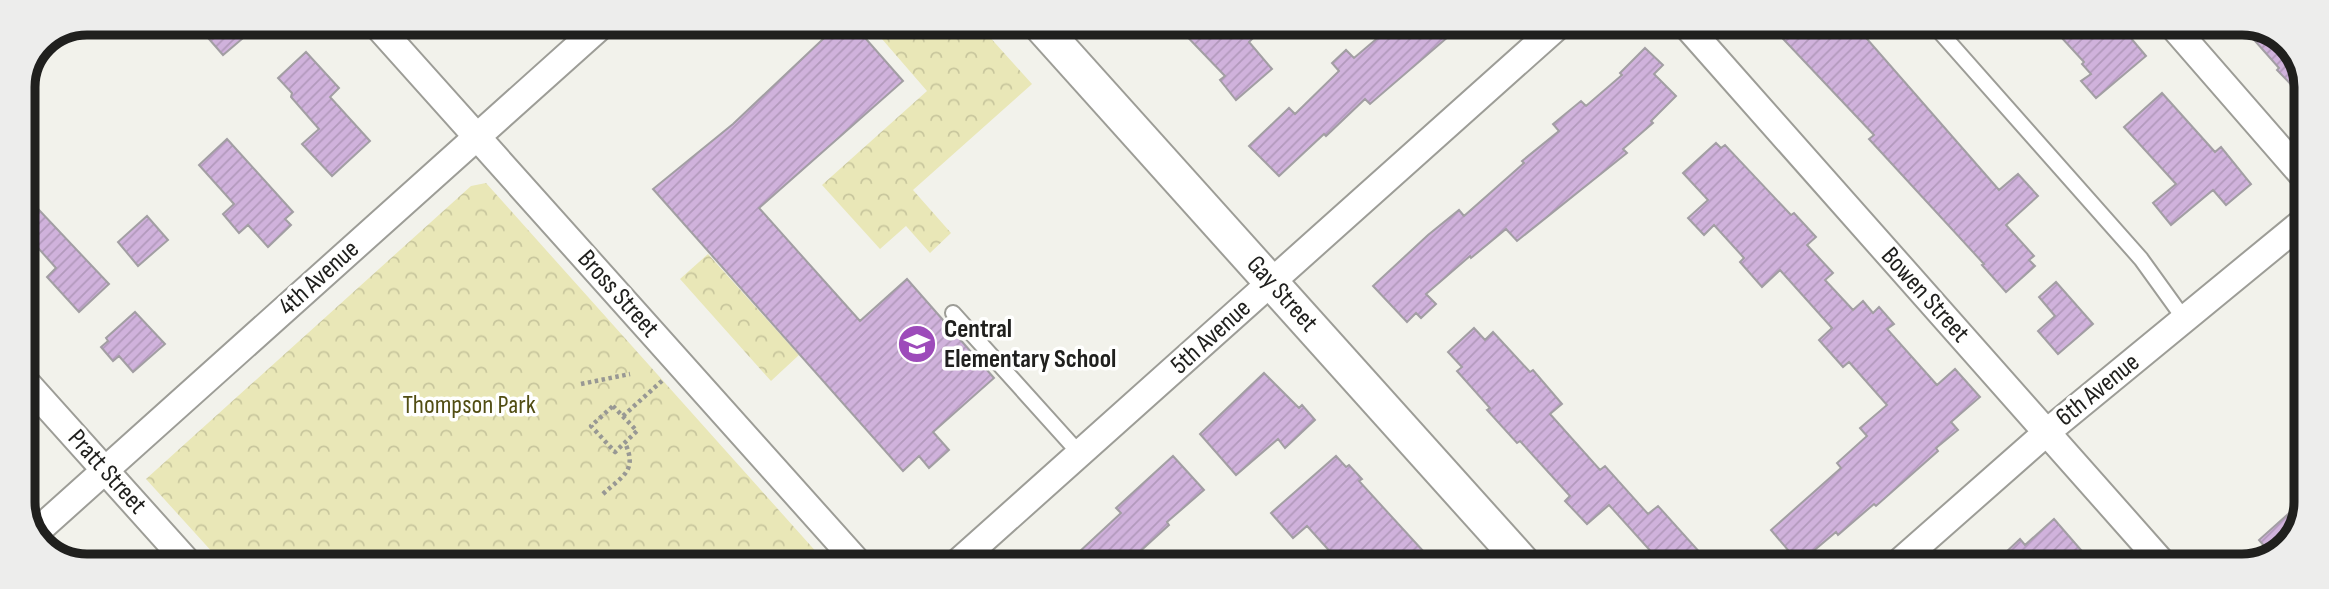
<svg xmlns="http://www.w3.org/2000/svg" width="2329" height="589" font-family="'Sofia Sans Condensed',sans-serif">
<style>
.park{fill:url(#park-crowns)}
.building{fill:url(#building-hatch);stroke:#a29ea3;stroke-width:2}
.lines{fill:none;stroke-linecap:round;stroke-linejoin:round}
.service-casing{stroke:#9d9d97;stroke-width:18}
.minor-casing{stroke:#9d9d97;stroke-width:30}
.tertiary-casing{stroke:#9d9d97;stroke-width:37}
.path{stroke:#989894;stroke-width:4.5;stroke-dasharray:3.5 3.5;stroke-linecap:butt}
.service{stroke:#fff;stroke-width:14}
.minor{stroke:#fff;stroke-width:26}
.tertiary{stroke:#fff;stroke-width:33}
.labels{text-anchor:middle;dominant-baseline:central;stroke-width:7;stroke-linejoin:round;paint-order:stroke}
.street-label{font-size:26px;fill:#20201e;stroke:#fffffe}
.poi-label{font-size:26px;font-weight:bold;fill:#20201e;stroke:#fffffe;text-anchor:start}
.park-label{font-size:26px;fill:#514d13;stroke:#fffffe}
.rim{fill:none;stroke:#20201e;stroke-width:9}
</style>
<defs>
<pattern id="park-crowns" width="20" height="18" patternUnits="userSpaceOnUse" patternTransform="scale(1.75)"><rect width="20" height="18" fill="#e9e7b7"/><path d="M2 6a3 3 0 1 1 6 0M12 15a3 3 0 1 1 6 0" fill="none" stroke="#c8c69d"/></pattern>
<pattern id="building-hatch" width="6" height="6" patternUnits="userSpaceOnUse" patternTransform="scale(1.75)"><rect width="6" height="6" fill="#d0b2dc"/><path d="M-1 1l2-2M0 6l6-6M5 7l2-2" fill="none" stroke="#b299bc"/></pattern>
</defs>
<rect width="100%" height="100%" fill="#f2f2eb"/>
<path class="park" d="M883 23H977L1032 84 913 190 951 233 930 253 906 226 880 249 822 185 927 91 882 39 890 31Z
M486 183 828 565H224L146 479 471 186Z
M708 254 799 355 771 381 680 279Z"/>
<path class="building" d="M195 23H240L249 33 223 55Z
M840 23H852L903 81 759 208 860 321 907 279 994 378 933 432 949 450 929 468 919 456 903 471 653 189 733 124Z
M1174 23H1249L1258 33 1249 42 1272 69 1236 100 1220 80 1225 76Z
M1394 24H1463L1370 104 1365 99 1326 136 1324 134 1279 176 1249 146 1289 108 1295 114 1339 71 1332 63 1346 50 1354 58Z
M1769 24H1854L1999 190 2018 174 2038 196 2006 225 2034 256 2029 260 2035 266 2006 292 1982 265 1984 264 1869 139 1874 135Z
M2049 24H2119L2146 56 2096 98 2081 81 2091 74 2082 64 2084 62Z
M2240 24H2255L2290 44 2306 79V100L2277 70 2279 68Z
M1645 48 1663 65 1654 74 1676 96 1651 121 1653 123 1623 149 1627 153 1517 241 1506 229 1471 258 1470 256 1426 294 1436 304 1421 318 1416 313 1407 322 1373 286 1428 235 1459 210 1464 216 1524 163 1522 161 1559 131 1553 124 1581 101 1586 106 1622 75 1620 73Z
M306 52 339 88 330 97 370 141 332 176 302 144 319 129 291 97 292 93 278 78Z
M2162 93 2215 152 2221 147 2251 184 2226 205 2213 190 2171 225 2153 203 2176 184 2124 127Z
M227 139 293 212 285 219 291 225 268 247 248 225 239 233 223 214 234 204 199 165Z
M1716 143 1721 148 1725 145 1791 215 1794 213 1816 237 1807 245 1833 273 1825 280 1853 310 1863 301 1873 313 1879 307 1894 324 1887 329 1937 385 1955 369 1980 397 1951 422 1958 430 1936 448 1938 451 1876 506 1874 504 1838 535 1836 532 1799 563 1771 530 1841 468 1837 463 1867 436 1860 428 1887 405 1849 362 1843 367 1819 340 1832 328 1780 270 1762 287 1740 262 1744 258 1714 225 1704 235 1688 218 1708 200 1683 173Z
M23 193 109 284 79 312 47 277 56 268 31 240 23 247Z
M147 216 168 240 138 266 118 242Z
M2056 282 2093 324 2058 354 2038 331 2055 316 2039 297Z
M135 312 165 344 133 372 119 356 113 361 101 347 108 341 106 338Z
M1474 328 1485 340 1493 332 1530 372 1533 370 1562 404 1550 414 1600 470 1605 466 1648 514 1658 506 1712 566H1664L1609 505 1587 524 1565 501 1570 496 1520 441 1517 443 1487 410 1490 408 1457 371 1462 367 1448 352Z
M1264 373 1299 408 1302 405 1315 420 1285 448 1278 439 1236 475 1200 434Z
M1173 456 1204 490 1167 522 1169 525 1124 566H1064L1121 513 1116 508Z
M1336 456 1346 467 1349 465 1362 479 1359 481 1424 552 1418 557 1426 566H1343L1307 526 1293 538 1271 513Z
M2305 499V515L2284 551 2272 555 2259 540Z
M2054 519 2087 557 2077 566H2017L2005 553 2020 539 2025 545Z"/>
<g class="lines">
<g class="service-casing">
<path id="service" d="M1933 24 2141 259 2185 320
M953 313 1080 454"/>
</g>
<g class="minor-casing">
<path id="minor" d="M375 23 860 565
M1685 24 2165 566
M2171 24 2306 179
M23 379 190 565
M34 534 604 23
M955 565 1560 24
M1895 566 2047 432 2305 220"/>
</g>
<g class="tertiary-casing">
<path id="tertiary" d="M1038 23 1526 566"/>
</g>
<path class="path" d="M581 384 630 374
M613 406 637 431 615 452 591 426Z
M623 416 664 379
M603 494C622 476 638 471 625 443"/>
<use href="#service" class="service"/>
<use href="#minor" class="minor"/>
<use href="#tertiary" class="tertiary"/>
</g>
<defs>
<g id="school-disc" transform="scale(2.0125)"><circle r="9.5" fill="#9d4bba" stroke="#fffffe"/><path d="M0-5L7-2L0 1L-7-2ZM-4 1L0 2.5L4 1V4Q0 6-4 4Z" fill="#fff"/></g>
</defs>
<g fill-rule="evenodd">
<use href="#school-disc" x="917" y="344"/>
</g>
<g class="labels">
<g class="street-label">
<text transform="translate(319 278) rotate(-42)">4th Avenue</text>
<text transform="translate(618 294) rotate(48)">Bross Street</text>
<text transform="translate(1282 294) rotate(48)">Gay Street</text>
<text transform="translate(1925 295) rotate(48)">Bowen Street</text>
<text transform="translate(1211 337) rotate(-42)">5th Avenue</text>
<text transform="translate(2098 390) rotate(-39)">6th Avenue</text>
<text transform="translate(107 472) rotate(48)">Pratt Street</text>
</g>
<g class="poi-label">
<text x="944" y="329">Central<tspan x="944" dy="30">Elementary School</tspan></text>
</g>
<g class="park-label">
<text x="469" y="405">Thompson Park</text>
</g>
</g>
<path d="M0 0H2329V589H0ZM87 35H2242A52 52 0 0 1 2294 87V502A52 52 0 0 1 2242 554H87A52 52 0 0 1 35 502V87A52 52 0 0 1 87 35Z" fill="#ededec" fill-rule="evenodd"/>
<path class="rim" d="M87 35H2242A52 52 0 0 1 2294 87V502A52 52 0 0 1 2242 554H87A52 52 0 0 1 35 502V87A52 52 0 0 1 87 35Z"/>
</svg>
